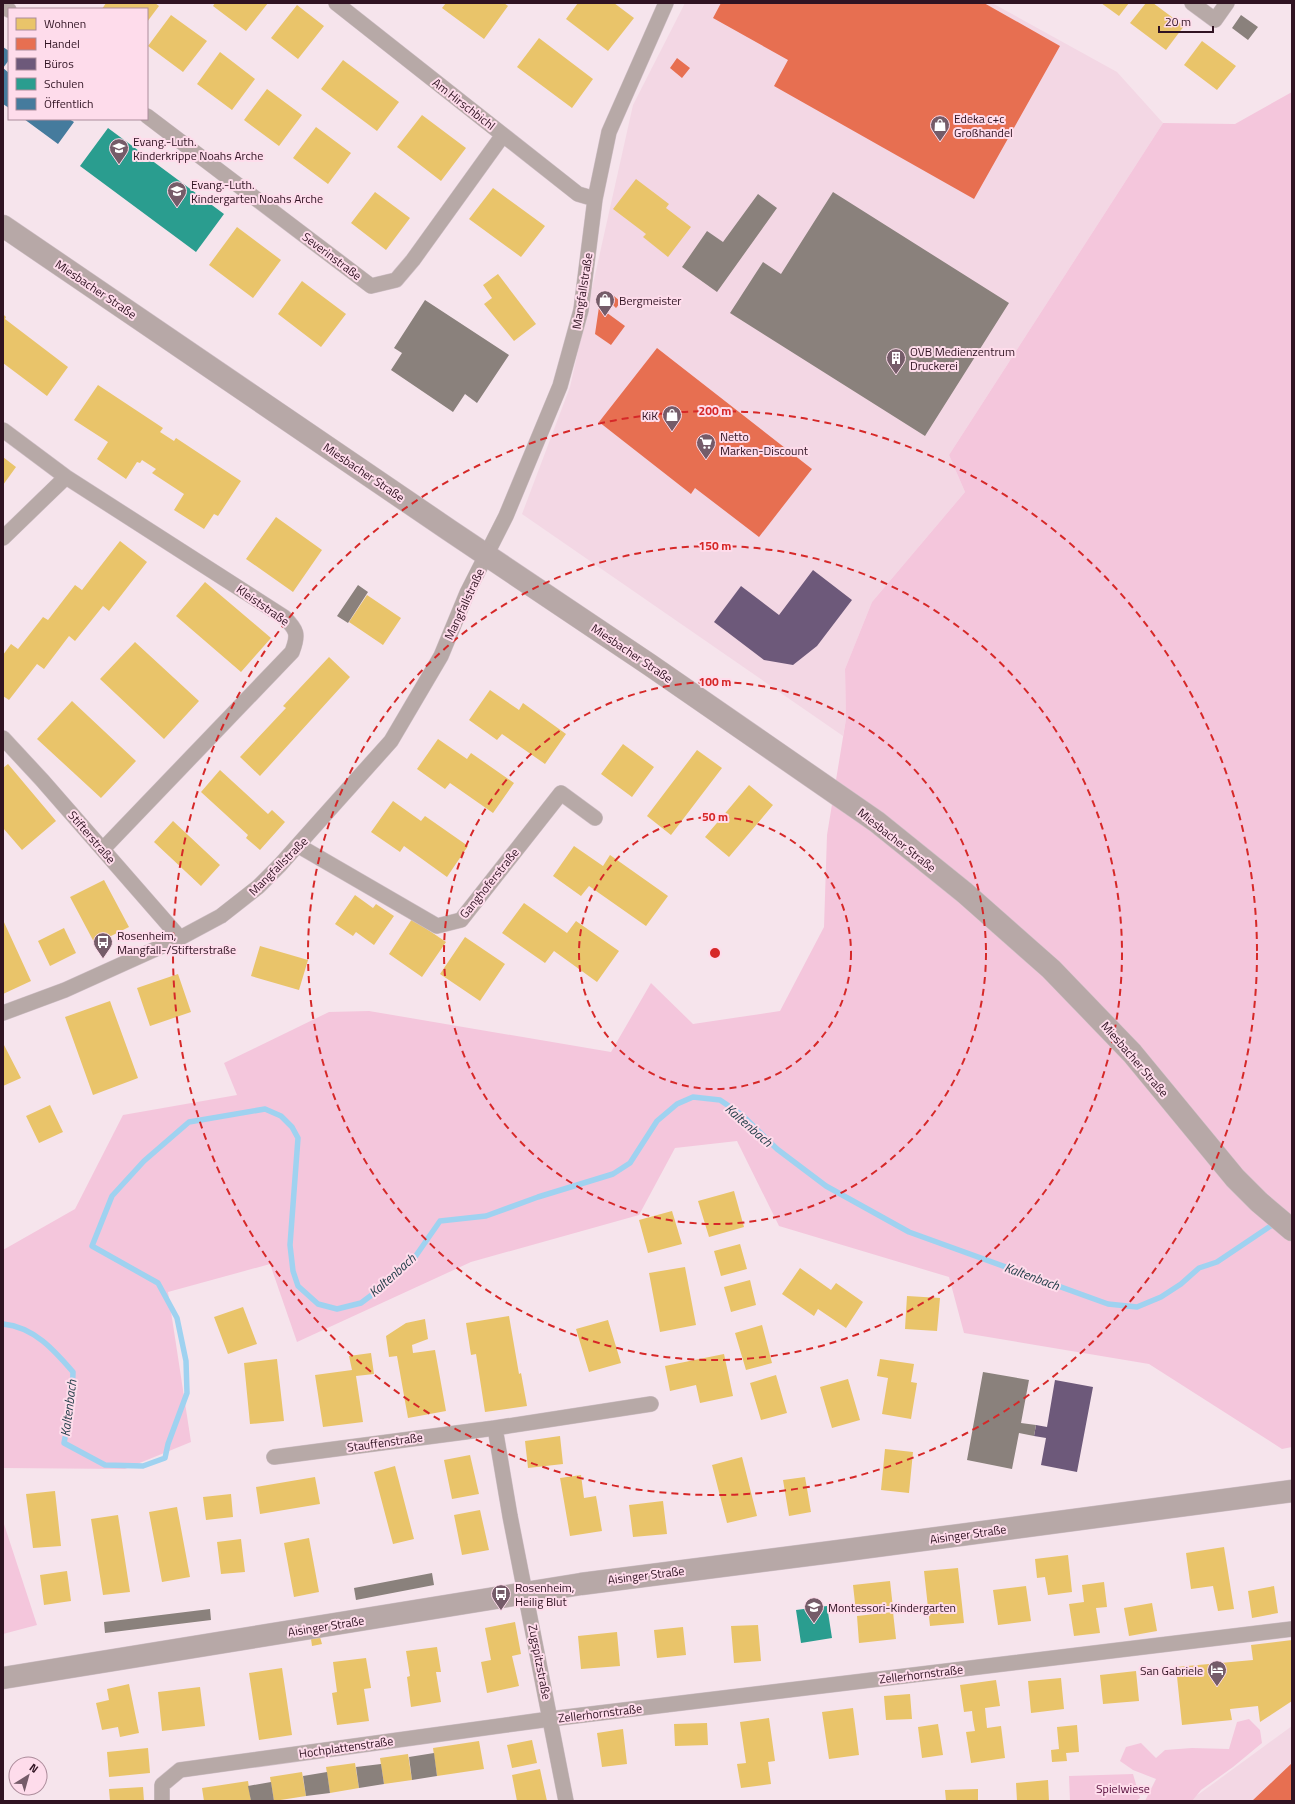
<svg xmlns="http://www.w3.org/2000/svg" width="1295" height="1804" font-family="'Titillium Web',sans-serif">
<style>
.built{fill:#f3d7e4}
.green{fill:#f4c6dc}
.homes{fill:#e9c46a}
.shops{fill:#e76f51}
.offices{fill:#6d597a}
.schools{fill:#2a9d8f}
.public{fill:#457b9d}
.industry{fill:#8a817c}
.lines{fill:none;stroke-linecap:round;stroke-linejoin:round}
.stream{stroke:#9fd2f0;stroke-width:5.5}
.minor-casing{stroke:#d1c0c8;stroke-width:16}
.secondary-casing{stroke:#d1c0c8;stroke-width:23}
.minor{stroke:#b7a9a7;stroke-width:15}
.secondary{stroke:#b7a8a7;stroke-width:22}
.ring{fill:none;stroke:#d62828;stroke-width:2;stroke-dasharray:7 5}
.labels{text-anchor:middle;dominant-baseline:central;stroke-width:4;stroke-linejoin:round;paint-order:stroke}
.street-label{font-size:12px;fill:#301322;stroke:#fedceb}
.poi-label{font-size:12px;fill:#301322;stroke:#fedceb;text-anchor:start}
.park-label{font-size:12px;fill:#530937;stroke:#fedceb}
.water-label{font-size:13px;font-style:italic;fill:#27414d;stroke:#fedceb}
.centre{fill:#d62828;stroke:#fedceb;stroke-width:2}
.ring-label{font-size:12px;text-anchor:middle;font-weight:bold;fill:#d62828;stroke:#fedceb;stroke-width:4;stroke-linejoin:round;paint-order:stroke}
</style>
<rect width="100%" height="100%" fill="#f6e4ec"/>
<path class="built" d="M685 3H992L1117 72 1163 123 949 455 965 492 872 602 845 669 846 719 843 736 522 514 570 387 633 105Z
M1292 1726V1801H1182L1199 1794Z"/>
<path class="green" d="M1292 92V1447L1282 1449 1149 1364 964 1333 949 1277 779 1226 737 1141 675 1148 639 1215 471 1262 297 1342 270 1264 168 1292 191 1442 125 1469 3 1468V1250L75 1209 123 1115 237 1095 224 1063 329 1012 369 1011 611 1052 651 983 693 1024 780 1011 824 927 827 835 846 719 845 669 872 602 965 492 949 455 1163 123 1235 124Z
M3 1521 37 1625 3 1634Z
M1249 1719 1260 1730 1262 1743 1233 1767 1201 1790 1192 1801H1145L1156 1779 1133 1770 1120 1761 1126 1747 1141 1743 1156 1758 1165 1750 1192 1748 1229 1749 1237 1722Z
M1133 1774 1140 1798 1136 1801H1070L1069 1776Z"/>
<path class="homes" d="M106 3H155L159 6 147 22V9H102Z
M215 3H268L246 31 213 6Z
M446 3H504L508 6 484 39 442 8Z
M578 3H614L634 18 608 51 566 19Z
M1101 3H1129L1119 16Z
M1146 3H1153L1184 26 1166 50 1130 23Z
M297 5 324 26 298 59 271 38Z
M171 15 207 41 183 72 148 46Z
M539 38 593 79 572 108 517 67Z
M1202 41 1236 66 1217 90 1184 65Z
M220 52 255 79 232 110 197 84Z
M343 60 399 102 377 131 321 89Z
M267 89 302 115 279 146 244 120Z
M422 115 466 148 441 181 397 147Z
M316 127 351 153 328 184 293 158Z
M636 179 669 204 666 208 691 227 668 257 643 237 646 234 613 209Z
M493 188 545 226 521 257 469 219Z
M375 192 410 218 386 250 351 223Z
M237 227 281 260 253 298 209 265Z
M498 274 536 324 514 341 484 304 492 298 483 285Z
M302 281 346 314 321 347 278 314Z
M3 314 6 317 5 319 68 367 47 396 3 363Z
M98 385 163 428 160 432 174 441 176 438 241 481 218 516 214 514 204 529 174 510 184 494 152 473 156 469 142 460 140 463 137 462 126 479 97 459 108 442 74 420Z
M3 457 16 467 3 485Z
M276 517 322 550 293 592 246 559Z
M120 541 147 562 109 611 103 606 75 641 69 636 44 669 37 664 9 700 3 696V655L11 644 18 649 43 617 48 620 75 585 82 590Z
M205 582 271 638 241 672 176 616Z
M367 595 401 618 383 645 349 622Z
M135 642 199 701 164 739 100 679Z
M329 657 350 677 260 776 240 757 286 708 283 706Z
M490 690 519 710 523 703 566 734 545 764 502 734 497 740 469 720Z
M72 701 136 761 101 798 37 739Z
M438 739 467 759 471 753 514 783 493 813 450 783 445 789 417 769Z
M623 744 654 767 632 797 601 774Z
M697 750 722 768 671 835 647 816Z
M8 764 56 821 22 850 3 828V768Z
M220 770 268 814 272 810 285 822 260 850 246 838 248 835 201 792Z
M749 785 773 805 729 857 705 837Z
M393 801 421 821 425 816 468 846 447 877 404 846 400 852 371 832Z
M173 821 220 865 201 886 154 842Z
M574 846 603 866 610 855 668 896 646 926 589 886 581 896 553 876Z
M104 880 129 927 95 944 70 897Z
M355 895 373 908 376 904 394 916 374 945 356 932 353 936 335 924Z
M524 903 567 933 576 921 619 951 597 982 554 951 545 963 502 933Z
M412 919 446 942 422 977 389 954Z
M3 920 31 981 3 994Z
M64 928 76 953 50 966 38 941Z
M465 937 505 964 480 1001 440 974Z
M260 946 308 960 299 990 251 976Z
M178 974 191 1012 150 1026 137 988Z
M110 1001 138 1078 93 1095 65 1017Z
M4 1045 21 1078 3 1086V1046Z
M50 1105 63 1132 39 1143 26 1116Z
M734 1191 744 1227 709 1237 698 1201Z
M672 1211 682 1244 648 1253 639 1220Z
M740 1244 747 1269 721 1276 714 1251Z
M685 1267 696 1325 660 1332 649 1273Z
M800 1268 831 1290 836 1283 863 1302 846 1328 818 1309 814 1316 782 1294Z
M750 1280 756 1305 731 1312 724 1287Z
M907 1296 940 1298 937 1331 905 1329Z
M243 1307 257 1344 228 1354 214 1317Z
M509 1316 519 1374 521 1373 527 1406 485 1412 476 1354 471 1355 466 1323Z
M425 1319 428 1339 412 1345 413 1353 435 1350 446 1411 408 1418 397 1356 389 1357 386 1336 406 1323Z
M608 1320 621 1363 589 1372 576 1329Z
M762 1325 772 1363 746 1370 735 1333Z
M371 1353 374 1374 356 1376 363 1422 323 1427 315 1375 352 1370 349 1356Z
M724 1354 733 1396 700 1403 696 1385 670 1391 665 1366Z
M277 1359 284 1421 250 1424 244 1363Z
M880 1359 914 1364 911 1382 917 1383 911 1419 882 1414 888 1378 877 1376Z
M776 1375 787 1413 761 1420 750 1383Z
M848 1379 860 1420 832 1428 820 1387Z
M560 1436 563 1464 528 1468 525 1441Z
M885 1449 913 1452 909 1493 881 1490Z
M470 1455 479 1494 452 1499 444 1460Z
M742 1457 757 1516 727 1523 712 1465Z
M395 1466 414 1539 393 1544 374 1472Z
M581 1475 584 1498 596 1496 602 1531 570 1536 560 1478Z
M315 1477 320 1504 260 1514 256 1487Z
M805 1477 811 1512 789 1516 783 1480Z
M55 1491 61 1546 33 1548 26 1494Z
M231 1494 233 1517 206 1520 203 1497Z
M663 1501 667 1534 633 1537 629 1505Z
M177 1507 190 1577 162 1582 149 1512Z
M480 1510 489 1550 462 1555 454 1515Z
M118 1515 130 1592 103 1595 91 1519Z
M309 1538 319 1592 294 1597 284 1543Z
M241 1539 245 1572 221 1574 217 1542Z
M1224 1547 1234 1609 1218 1611 1213 1586 1191 1589 1186 1553Z
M1068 1555 1072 1592 1048 1595 1045 1577 1037 1578 1035 1559Z
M958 1568 964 1623 930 1626 924 1571Z
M67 1571 71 1601 44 1605 40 1575Z
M890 1581 893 1608 856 1612 853 1585Z
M1104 1582 1107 1607 1096 1608 1100 1633 1074 1636 1069 1604 1084 1602 1082 1585Z
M1026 1586 1031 1621 998 1625 993 1590Z
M1274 1586 1278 1613 1252 1618 1248 1591Z
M1152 1603 1157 1631 1129 1636 1124 1608Z
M893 1612 896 1639 859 1643 857 1616Z
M515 1622 521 1654 512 1656 519 1686 487 1693 481 1662 491 1660 485 1628Z
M758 1625 761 1661 734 1663 731 1626Z
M683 1627 686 1655 657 1658 654 1630Z
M617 1632 620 1666 581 1669 578 1636Z
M320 1637 322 1644 312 1646 311 1639Z
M1292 1640V1701L1260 1722 1258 1706 1230 1709 1232 1720 1182 1725 1176 1667 1253 1660 1251 1645Z
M437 1647 441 1672H436L441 1702 411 1707 407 1677 410 1676 406 1651Z
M366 1658 371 1688 364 1689 369 1721 337 1725 332 1693 337 1692 333 1662Z
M282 1668 292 1735 259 1740 249 1673Z
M1136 1671 1139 1701 1103 1704 1100 1675Z
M1061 1678 1064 1709 1031 1713 1028 1681Z
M996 1680 1000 1706 985 1708 987 1728 1001 1726 1005 1758 971 1763 966 1732 975 1731 973 1720 972 1711 964 1712 960 1685Z
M129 1684 139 1733 120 1737 118 1727 102 1730 96 1703 109 1700 107 1689Z
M200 1687 205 1726 162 1731 158 1692Z
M910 1694 912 1719 886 1720 884 1696Z
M853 1708 859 1755 829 1759 822 1712Z
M769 1718 775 1761 768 1762 771 1784 741 1788 737 1764 746 1763 740 1722Z
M707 1723 708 1745 675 1746 674 1724Z
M938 1724 943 1755 922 1758 918 1727Z
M1077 1725 1079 1752 1066 1753 1067 1761 1052 1762 1051 1750 1059 1749 1057 1727Z
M623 1729 627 1764 602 1767 597 1733Z
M532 1740 537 1763 512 1768 507 1745Z
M479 1741 484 1769 437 1776 433 1748Z
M148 1748 150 1773 109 1777 107 1752Z
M408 1754 412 1780 384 1784 380 1758Z
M355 1763 359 1788 330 1793 326 1767Z
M540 1769 547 1801H517L512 1775Z
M302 1772 306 1796 274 1801 270 1777Z
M1048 1780 1049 1801H1017L1016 1783Z
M248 1781 251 1801H204L202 1788Z
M143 1787 144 1801H110L109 1789Z
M978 1789V1801H946L945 1790Z"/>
<path class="shops" d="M721 3H984L1060 46 974 199 774 86 788 60 713 18Z
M677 58 690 68 682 78 670 68Z
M614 296 621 302 616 308 609 301Z
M599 307 625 326 611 345 595 334Z
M657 348 812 469 759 537 695 488 691 494 599 422Z
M1292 1763V1801H1252Z"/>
<path class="offices" d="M813 570 852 600 817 646 793 665 764 660 714 622 741 586 779 615Z
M1055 1380 1093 1387 1077 1472 1041 1465 1046 1438 1034 1436 1036 1425 1047 1427Z"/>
<path class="schools" d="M108 128 224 214 196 252 80 166Z
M827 1606 832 1638 801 1643 796 1610Z"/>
<path class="public" d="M3 47 9 51V60L3 68 9 73V108L3 104Z
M24 119H69L74 122 58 144Z"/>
<path class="industry" d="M1241 15 1258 27 1248 40 1232 28Z
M833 192 1009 303 925 436 730 313 763 262 781 274Z
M758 194 777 208 717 292 682 267 707 231 723 242Z
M425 300 509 355 477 403 465 394 453 412 391 370 402 353 394 348Z
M358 585 368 592 348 623 337 616Z
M983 1372 1029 1380 1021 1423 1036 1425 1034 1436 1019 1433 1012 1469 967 1460Z
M432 1573 434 1585 356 1600 354 1588Z
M210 1609 211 1620 105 1633 104 1622Z
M434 1753 437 1776 412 1780 409 1757Z
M381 1764 384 1784 359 1788 356 1767Z
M327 1772 330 1793 306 1796 303 1776Z
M271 1782 274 1801H251L248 1786Z"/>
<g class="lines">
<path class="stream" d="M3 1324C34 1327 54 1350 73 1372L72 1402 64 1443 105 1465 143 1466 165 1458 168 1444 187 1393 186 1361 177 1318 158 1283 92 1246 112 1196 144 1161 189 1122 265 1109 281 1116 292 1127 298 1138 290 1245 293 1271 298 1286 318 1304 337 1309 361 1303 381 1288 415 1257 440 1221 486 1216 538 1197 613 1174 630 1163 657 1121 677 1104 693 1097 720 1100 742 1115 777 1149 826 1186 909 1232 1108 1304 1137 1307 1161 1297 1181 1284 1199 1268 1217 1262 1275 1223"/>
<g class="minor-casing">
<path id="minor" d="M336 3 578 194 595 199
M1192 3 1215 20 1227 3
M3 6 9 10
M147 116 371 286 396 280 413 260 503 135
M3 430 66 477 284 617C297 630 299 634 292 652L103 849
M3 538 66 477
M3 738 42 780 180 938
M299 846 437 926 461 920 561 793 595 818
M3 1013 65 990 180 938 221 916 258 887 280 865 391 741 441 656 467 593 506 516 560 386 581 310 595 199 609 132 666 3
M274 1457 495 1428
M162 1801V1785L180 1770 550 1719 1292 1629
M566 1801 510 1516 495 1428 651 1404"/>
</g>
<g class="secondary-casing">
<path id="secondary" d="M3 226 449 530 650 665 877 822 965 893 1051 969 1132 1053 1235 1178 1259 1202 1292 1230
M3 1678 581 1584 839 1551 1292 1491"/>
</g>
<use href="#minor" class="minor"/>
<use href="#secondary" class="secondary"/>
</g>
<g class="ring">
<circle cx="715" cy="953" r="136"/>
<circle cx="715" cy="953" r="271"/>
<circle cx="715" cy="953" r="407"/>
<circle cx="715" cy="953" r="542"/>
</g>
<defs>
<g id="shop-pin" transform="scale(1)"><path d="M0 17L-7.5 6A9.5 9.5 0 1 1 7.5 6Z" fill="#755c69" stroke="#fedceb"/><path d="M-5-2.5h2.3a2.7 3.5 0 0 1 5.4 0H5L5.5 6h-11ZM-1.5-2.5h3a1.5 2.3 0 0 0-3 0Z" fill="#fff"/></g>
<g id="school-pin" transform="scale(1)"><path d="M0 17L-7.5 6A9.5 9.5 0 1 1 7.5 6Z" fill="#755c69" stroke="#fedceb"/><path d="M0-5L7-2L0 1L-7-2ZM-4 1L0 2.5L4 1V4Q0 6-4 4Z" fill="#fff"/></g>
<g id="building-pin" transform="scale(1)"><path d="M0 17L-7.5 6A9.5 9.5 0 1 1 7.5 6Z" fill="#755c69" stroke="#fedceb"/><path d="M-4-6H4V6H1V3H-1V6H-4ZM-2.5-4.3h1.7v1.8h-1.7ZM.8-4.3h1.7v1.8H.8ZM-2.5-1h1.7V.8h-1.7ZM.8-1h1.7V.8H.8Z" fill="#fff"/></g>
<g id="supermarket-pin" transform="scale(1)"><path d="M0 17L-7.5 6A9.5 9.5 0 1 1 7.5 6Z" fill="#755c69" stroke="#fedceb"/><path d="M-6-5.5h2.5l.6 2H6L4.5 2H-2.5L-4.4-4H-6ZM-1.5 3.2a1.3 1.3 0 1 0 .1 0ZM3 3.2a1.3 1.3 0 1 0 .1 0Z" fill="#fff"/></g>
<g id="bus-pin" transform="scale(1)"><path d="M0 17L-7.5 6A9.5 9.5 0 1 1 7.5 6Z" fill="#755c69" stroke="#fedceb"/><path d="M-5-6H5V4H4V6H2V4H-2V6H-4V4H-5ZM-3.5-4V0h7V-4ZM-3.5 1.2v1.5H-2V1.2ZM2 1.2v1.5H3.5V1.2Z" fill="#fff"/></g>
<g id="hotel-pin" transform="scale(1)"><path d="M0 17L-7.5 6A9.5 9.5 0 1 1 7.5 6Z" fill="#755c69" stroke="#fedceb"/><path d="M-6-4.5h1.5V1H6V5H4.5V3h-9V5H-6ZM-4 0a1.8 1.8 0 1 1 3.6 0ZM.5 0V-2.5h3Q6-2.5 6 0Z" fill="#fff"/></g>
</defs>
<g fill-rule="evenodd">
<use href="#shop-pin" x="940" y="125"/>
<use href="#school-pin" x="119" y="148"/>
<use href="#school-pin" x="177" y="191"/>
<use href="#shop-pin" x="605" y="300"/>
<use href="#building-pin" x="896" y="358"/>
<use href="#shop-pin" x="672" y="415"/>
<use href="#supermarket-pin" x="706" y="443"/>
<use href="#bus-pin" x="103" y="942"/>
<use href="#bus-pin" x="501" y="1594"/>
<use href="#school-pin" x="814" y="1607"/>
<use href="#hotel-pin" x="1217" y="1670"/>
</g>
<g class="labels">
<g class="street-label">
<text transform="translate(464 104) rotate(38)">Am Hirschbichl</text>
<text transform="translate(332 256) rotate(37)">Severinstraße</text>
<text transform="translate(96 289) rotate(34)">Miesbacher Straße</text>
<text transform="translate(582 291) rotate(-81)">Mangfallstraße</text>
<text transform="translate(364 472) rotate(34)">Miesbacher Straße</text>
<text transform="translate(464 604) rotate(-65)">Mangfallstraße</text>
<text transform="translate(263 605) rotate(35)">Kleiststraße</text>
<text transform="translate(632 653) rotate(34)">Miesbacher Straße</text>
<text transform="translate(92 837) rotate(49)">Stifterstraße</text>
<text transform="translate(897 840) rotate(38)">Miesbacher Straße</text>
<text transform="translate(278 866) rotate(-45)">Mangfallstraße</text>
<text transform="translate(489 883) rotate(-51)">Ganghoferstraße</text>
<text transform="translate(1135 1059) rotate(49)">Miesbacher Straße</text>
<text transform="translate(385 1442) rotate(-8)">Stauffenstraße</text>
<text transform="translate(968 1534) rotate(-8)">Aisinger Straße</text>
<text transform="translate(646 1575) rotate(-7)">Aisinger Straße</text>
<text transform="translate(326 1626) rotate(-9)">Aisinger Straße</text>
<text transform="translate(540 1662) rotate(79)">Zugspitzstraße</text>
<text transform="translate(921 1674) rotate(-7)">Zellerhornstraße</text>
<text transform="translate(600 1713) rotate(-7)">Zellerhornstraße</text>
<text transform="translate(346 1747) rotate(-8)">Hochplattenstraße</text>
</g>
<g class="poi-label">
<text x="954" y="118">Edeka c+c<tspan x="954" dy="14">Großhandel</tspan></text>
<text x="133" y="141">Evang.-Luth.<tspan x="133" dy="14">Kinderkrippe Noahs Arche</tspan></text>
<text x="191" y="184">Evang.-Luth.<tspan x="191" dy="14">Kindergarten Noahs Arche</tspan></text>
<text x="619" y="300">Bergmeister</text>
<text x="910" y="351">OVB Medienzentrum<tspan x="910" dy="14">Druckerei</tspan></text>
<text x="658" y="415" text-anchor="end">KiK</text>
<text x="720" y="436">Netto<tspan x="720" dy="14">Marken-Discount</tspan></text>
<text x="117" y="935">Rosenheim,<tspan x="117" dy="14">Mangfall-/Stifterstraße</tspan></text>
<text x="515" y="1587">Rosenheim,<tspan x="515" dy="14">Heilig Blut</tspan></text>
<text x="828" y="1607">Montessori-Kindergarten</text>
<text x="1203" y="1670" text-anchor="end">San Gabriele</text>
</g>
<g class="park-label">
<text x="1123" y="1788">Spielwiese</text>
</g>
<g class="water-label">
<text transform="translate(749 1125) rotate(41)">Kaltenbach</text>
<text transform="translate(392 1275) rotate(-42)">Kaltenbach</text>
<text transform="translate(1032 1276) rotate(20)">Kaltenbach</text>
<text transform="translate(68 1408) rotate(-83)">Kaltenbach</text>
</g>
</g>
<circle cx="715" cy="953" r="6" class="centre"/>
<g class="ring-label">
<text x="715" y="415">200 m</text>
<text x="715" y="550">150 m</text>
<text x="715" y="686">100 m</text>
<text x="715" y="821">50 m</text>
</g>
<rect width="1295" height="1804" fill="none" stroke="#301322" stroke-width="8"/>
<rect x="8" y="8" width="140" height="112" fill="#fedceb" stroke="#ac8c9b"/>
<rect x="16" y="18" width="20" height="12" fill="#e9c46a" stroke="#ac8c9b"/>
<text x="44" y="28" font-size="12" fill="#301322">Wohnen</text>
<rect x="16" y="38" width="20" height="12" fill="#e76f51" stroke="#ac8c9b"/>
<text x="44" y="48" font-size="12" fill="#301322">Handel</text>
<rect x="16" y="58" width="20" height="12" fill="#6d597a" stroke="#ac8c9b"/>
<text x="44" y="68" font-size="12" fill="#301322">Büros</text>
<rect x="16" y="78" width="20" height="12" fill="#2a9d8f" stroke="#ac8c9b"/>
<text x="44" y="88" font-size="12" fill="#301322">Schulen</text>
<rect x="16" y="98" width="20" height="12" fill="#457b9d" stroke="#ac8c9b"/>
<text x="44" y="108" font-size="12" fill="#301322">Öffentlich</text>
<g transform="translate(28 1776) rotate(37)"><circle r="19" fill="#fedceb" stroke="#ac8c9b"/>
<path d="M0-3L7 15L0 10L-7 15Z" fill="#755c69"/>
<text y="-6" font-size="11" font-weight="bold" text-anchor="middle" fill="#301322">N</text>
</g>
<path d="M1159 26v6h54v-6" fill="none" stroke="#301322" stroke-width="2"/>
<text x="1165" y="26" font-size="12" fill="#301322" stroke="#fedceb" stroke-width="3" paint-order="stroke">20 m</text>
</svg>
